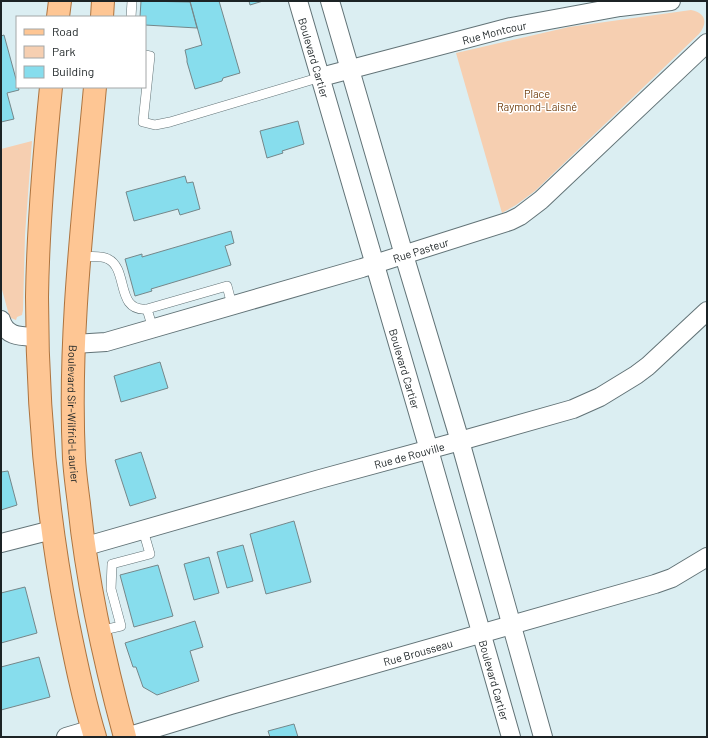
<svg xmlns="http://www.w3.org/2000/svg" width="708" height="738" font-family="Barlow,sans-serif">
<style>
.green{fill:#f6cfb1}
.building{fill:#87dded;stroke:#75878a}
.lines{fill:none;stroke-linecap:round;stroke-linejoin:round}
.lane-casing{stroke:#627377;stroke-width:10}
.street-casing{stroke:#627377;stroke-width:20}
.primary-casing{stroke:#ae743f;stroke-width:24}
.lane{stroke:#fff;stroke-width:9}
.street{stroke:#fff;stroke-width:18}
.primary{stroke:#fec694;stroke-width:22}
.labels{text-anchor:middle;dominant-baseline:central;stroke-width:3;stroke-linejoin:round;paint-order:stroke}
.street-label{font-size:11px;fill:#1c2325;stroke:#fff}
.park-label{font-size:11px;fill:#744110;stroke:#fff}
</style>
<rect width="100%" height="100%" fill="#dbeef2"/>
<path class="green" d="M691 10C706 13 708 23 699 34L535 191 516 205 502 213 456 53 569 27Z
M32 141 25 235 23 310 22 315 17 317 16 320 11 318 9 315 1 286V149Z"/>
<path class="building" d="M141 1 190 2 197 28 145 25V17H140Z
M190 1H219L240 73 223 78 222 81 195 89 187 62V59L185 50 202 45Z
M249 1H263L250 5Z
M4 35 19 90 7 93 14 119 1 122V36Z
M298 121 304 144 282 151 283 153 267 158 260 131Z
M185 176 187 183 193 182 200 209 180 215 178 209 134 221 126 192Z
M231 231 234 243 225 246 231 265 151 289 152 291 135 296 125 259 142 254V257Z
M160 362 168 388 121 402 114 376Z
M141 452 156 498 130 506 115 460Z
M8 471 17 505 1 510V472Z
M294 521 311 582 266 594 250 534Z
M243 545 253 581 227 588 217 552Z
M209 557 219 593 194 600 184 564Z
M158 565 173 616 134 627 120 575Z
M25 587 37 633 1 643V593Z
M195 621 203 647 190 651 199 681 157 695 143 687 136 667H133L125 643Z
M39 657 50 697 1 710V667Z
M294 724 298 737H270L268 731Z"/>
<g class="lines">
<g class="lane-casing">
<path id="lane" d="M131 17 132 1
M145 55 150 56 143 122 155 125 170 122 321 77
M80 257C88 257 101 255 108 259 129 269 115 312 147 309
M153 329 147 309 154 307 227 286 232 305
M99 631 121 626 111 589 112 564 150 554 143 530"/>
</g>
<g class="street-casing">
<g id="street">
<path id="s1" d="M298 1 429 450 511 737"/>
<path d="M330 1 404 255 460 441 543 737"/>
<path id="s2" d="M321 77 511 27 620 7 671 1"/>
<path d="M1 320C6 338 23 336 38 337"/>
<path id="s3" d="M74 344 106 342 362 268 510 221 520 216 541 200 707 43"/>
<path d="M1 543 52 530"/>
<path id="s4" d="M83 547 320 479 460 441 573 409 600 397 636 375 648 366 707 311"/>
<path d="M66 737 93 729"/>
<path id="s5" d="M126 737 231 705 655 584 672 578 707 557"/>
</g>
</g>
<g class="primary-casing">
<g id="primary">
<path d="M58 17 60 1"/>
<path d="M102 17 103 1"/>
<path d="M51 87C44 157 38 227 37 297 37 405 47 513 67 618 75 658 83 698 95 737"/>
<path id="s6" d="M95 87C84 210 68 334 74 459 75 474 77 489 79 504 87 583 104 660 125 737"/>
</g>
</g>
<use href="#lane" class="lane"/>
<use href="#street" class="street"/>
<use href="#primary" class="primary"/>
</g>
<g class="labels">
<g class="street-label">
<text stroke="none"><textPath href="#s2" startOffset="179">Rue Montcour</textPath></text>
<text stroke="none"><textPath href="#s1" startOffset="59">Boulevard Cartier</textPath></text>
<text stroke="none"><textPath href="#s3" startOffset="360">Rue Pasteur</textPath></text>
<text stroke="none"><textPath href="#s1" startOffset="383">Boulevard Cartier</textPath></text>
<text stroke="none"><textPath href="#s6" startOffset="328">Boulevard Sir-Wilfrid-Laurier</textPath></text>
<text stroke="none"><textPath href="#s4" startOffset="339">Rue de Rouville</textPath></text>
<text stroke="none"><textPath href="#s5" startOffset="304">Rue Brousseau</textPath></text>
<text stroke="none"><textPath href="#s1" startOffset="707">Boulevard Cartier</textPath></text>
</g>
<g class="park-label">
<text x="537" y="93">Place<tspan x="537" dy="13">Raymond-Laisné</tspan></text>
</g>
</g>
<rect width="708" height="738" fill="none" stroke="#1c2325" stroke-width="4"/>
<rect x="16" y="16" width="130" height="72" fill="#ffffff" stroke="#a4a7a8"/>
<rect x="24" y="29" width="20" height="6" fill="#fec694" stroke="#a4a7a8"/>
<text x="52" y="36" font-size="12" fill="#1c2325">Road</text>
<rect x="24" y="46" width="20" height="12" fill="#f6cfb1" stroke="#a4a7a8"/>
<text x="52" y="56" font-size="12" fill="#1c2325">Park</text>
<rect x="24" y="66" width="20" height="12" fill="#87dded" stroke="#a4a7a8"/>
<text x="52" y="76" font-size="12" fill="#1c2325">Building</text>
</svg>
